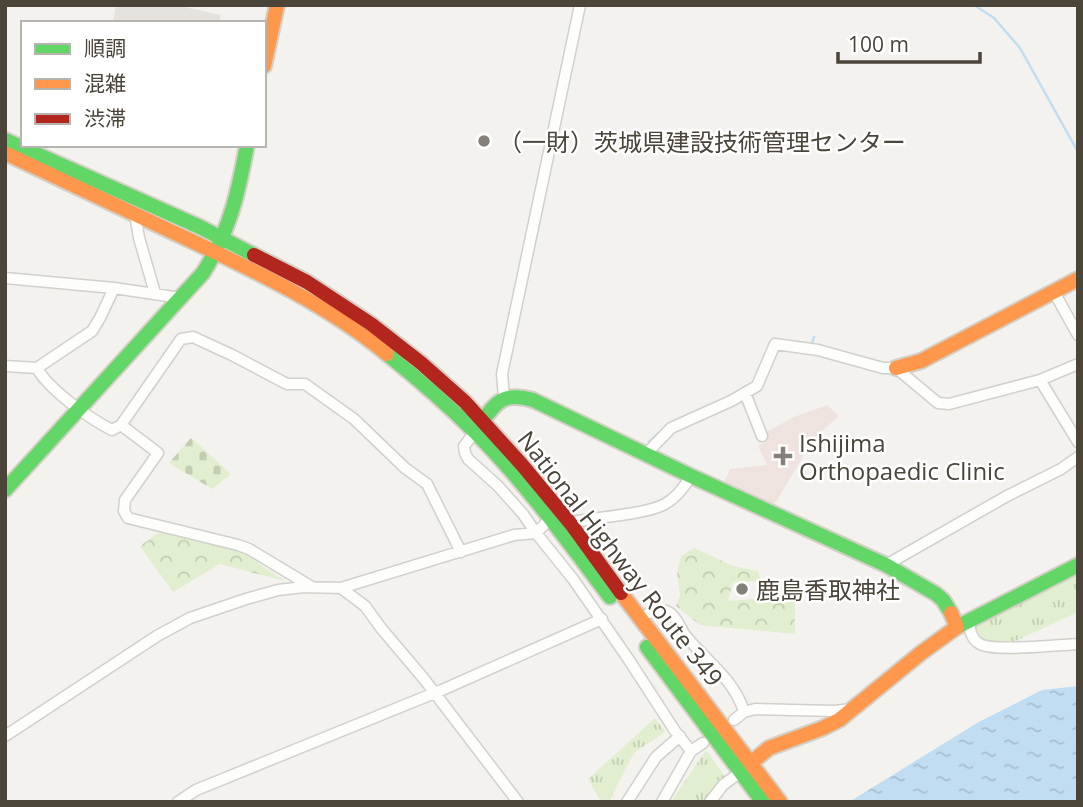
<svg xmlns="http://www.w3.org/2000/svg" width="1083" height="807" font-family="'Open Sans','Noto Sans JP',sans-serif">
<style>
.medical{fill:#eee3df}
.grass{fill:url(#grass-tufts)}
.forest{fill:url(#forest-crowns)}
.cemetery{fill:url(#cemetery-stones)}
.parking{fill:#e6e3df}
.water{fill:url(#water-ripples)}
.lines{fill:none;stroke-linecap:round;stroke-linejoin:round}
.stream{stroke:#c0ddf1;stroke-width:2.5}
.street-casing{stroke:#d2d0cb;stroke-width:13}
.fast-casing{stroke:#d3cfc5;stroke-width:18}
.slow-casing{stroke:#d3cfc5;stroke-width:18}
.jam-casing{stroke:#d3cfc5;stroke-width:18}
.street{stroke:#fdfdfc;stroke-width:10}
.fast{stroke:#63d668;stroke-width:14}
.slow{stroke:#ff974d;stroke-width:14}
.jam{stroke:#b3261e;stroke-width:14}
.poi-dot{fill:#868178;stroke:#fff;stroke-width:2.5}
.labels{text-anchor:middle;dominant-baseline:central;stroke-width:5;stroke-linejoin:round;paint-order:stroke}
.poi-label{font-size:24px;fill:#4b4439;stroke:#fff;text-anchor:start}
.street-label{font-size:24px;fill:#4b4439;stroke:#fff}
</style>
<defs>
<pattern id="grass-tufts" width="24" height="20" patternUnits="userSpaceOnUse" patternTransform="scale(1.75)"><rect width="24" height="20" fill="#e1eecf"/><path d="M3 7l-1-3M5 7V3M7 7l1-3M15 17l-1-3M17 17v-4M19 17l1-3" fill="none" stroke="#c3cdb2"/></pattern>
<pattern id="forest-crowns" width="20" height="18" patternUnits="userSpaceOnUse" patternTransform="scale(1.75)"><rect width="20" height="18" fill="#e1eecf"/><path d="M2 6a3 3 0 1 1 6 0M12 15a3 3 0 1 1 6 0" fill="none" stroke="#c3cdb2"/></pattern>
<pattern id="cemetery-stones" width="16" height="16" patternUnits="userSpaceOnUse" patternTransform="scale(1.75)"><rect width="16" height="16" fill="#e1eecf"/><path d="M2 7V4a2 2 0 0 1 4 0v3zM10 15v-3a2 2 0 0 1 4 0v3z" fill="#c3cdb2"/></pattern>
<pattern id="water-ripples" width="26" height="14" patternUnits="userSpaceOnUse" patternTransform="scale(1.75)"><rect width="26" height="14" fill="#c0ddf1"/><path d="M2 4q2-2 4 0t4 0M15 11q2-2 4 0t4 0" fill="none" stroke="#a6bfcf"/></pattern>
</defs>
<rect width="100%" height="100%" fill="#f4f2ee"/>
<path class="medical" d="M827 405 839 416 815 437 774 505 724 482 730 469 767 465 758 446 767 441 764 433 794 417Z"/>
<path class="grass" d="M1078 570V612L1011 643 983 642 973 622Z
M655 718 665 732 634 753 609 802H601L588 779Z
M706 750 725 777 707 802H671Z"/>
<path class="forest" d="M160 532 249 553 259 564 285 581 220 564 173 592 140 546Z
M694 548 733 566 758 571 761 581 733 582 728 601 795 596V634L700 625 676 606 680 595 677 572 681 556Z"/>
<path class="cemetery" d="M191 438 231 474 212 489 169 463Z"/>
<path class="parking" d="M116 5H175L221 15 219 23H113Z"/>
<path class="water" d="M1078 686V802H849L977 723 1042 690Z"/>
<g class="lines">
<path class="stream" d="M974 5 994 18 1020 48 1078 152
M811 346 814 337
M649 442C664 427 677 419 696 412"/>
<g class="street-casing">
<path id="street" d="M135 214 139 238 155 293
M5 278 114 288 181 298
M1054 292 1078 335
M5 366 37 368 92 331 100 318 114 288
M37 368C48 389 90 419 112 430L121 425 181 339 193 337 232 355 287 384H305L354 419 405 468 427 484 461 552
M1040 380 1078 442
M745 393 762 436
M504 397 502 374 580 5
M121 425 158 453 125 500 124 511 128 518 238 545 249 549 312 587
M475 432 464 446 465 453 468 459 498 486 523 514 536 533 573 579 629 660 675 731 691 751
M646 454 671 428 731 401 757 386 775 344 818 350 883 368H896L938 403 949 404 1040 380 1078 364
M571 524 578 521C600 517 647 514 665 504 676 498 685 486 691 476
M886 565 1007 496 1061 469 1078 457
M341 588 365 606 381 628 424 679 518 802
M649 613C655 611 663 608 670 613 676 617 681 629 685 635 705 660 735 680 744 712
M969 620C969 629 971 639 980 644 994 652 1058 645 1078 644
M734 720 744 712 755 709 834 711 852 709
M5 736 157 636 190 618 246 599 278 590 304 587 341 588 514 535 536 533 551 518
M178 802 196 790 442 690 602 619
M627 802 656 757 680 736
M662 802 691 751 703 743
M710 802 723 785 742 771"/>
</g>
<g class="fast-casing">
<path id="fast" d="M5 140 200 227 254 255
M387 354C417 378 447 404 475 432 525 482 567 540 610 597
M478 427C496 403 501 391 533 400L691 476 886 565 936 594 943 600 951 613
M5 490 203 273C230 230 238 194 247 145
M957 627 1078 565
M647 647 763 802"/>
</g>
<g class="slow-casing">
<path id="slow" d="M264 66 277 5
M5 153C63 180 121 208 179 235 251 269 325 303 387 354
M896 368 921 361 1078 279
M621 593 780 802
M751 763 769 748 823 728 839 720 921 653 957 627 951 613"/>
</g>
<g class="jam-casing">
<path id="jam" d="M254 255 307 282 371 324 421 363 465 402 523 466 571 524 621 593"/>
</g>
<use href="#street" class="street"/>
<use href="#fast" class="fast"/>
<use href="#slow" class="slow"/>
<use href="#jam" class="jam"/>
</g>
<g class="poi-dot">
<circle cx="484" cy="141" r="7"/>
<path d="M779.5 445.5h7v7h7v7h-7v7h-7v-7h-7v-7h7z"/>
<circle cx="742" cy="589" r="7"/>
</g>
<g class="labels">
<g class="poi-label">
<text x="498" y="141">（一財）茨城県建設技術管理センター</text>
<text x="799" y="442">Ishijima<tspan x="799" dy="28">Orthopaedic Clinic</tspan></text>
<text x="756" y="589">鹿島香取神社</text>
</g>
<g class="street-label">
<text transform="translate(621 558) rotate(52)">National Highway Route 349</text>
</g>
</g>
<rect width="1083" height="807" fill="none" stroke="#4b4439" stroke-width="14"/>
<rect x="21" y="21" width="245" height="126" fill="#ffffff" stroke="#b7b4b0" stroke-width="2"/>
<rect x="35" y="44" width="35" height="10" fill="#63d668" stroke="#b7b4b0" stroke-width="2"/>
<text x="84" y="56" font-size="21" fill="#4b4439">順調</text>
<rect x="35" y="79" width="35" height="10" fill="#ff974d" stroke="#b7b4b0" stroke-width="2"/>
<text x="84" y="91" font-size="21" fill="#4b4439">混雑</text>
<rect x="35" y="114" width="35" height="10" fill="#b3261e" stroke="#b7b4b0" stroke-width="2"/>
<text x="84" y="126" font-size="21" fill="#4b4439">渋滞</text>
<path d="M838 52v10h142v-10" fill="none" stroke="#4b4439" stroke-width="3.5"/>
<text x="848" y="52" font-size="21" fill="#4b4439" stroke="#ffffff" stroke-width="5" paint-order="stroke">100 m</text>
</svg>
